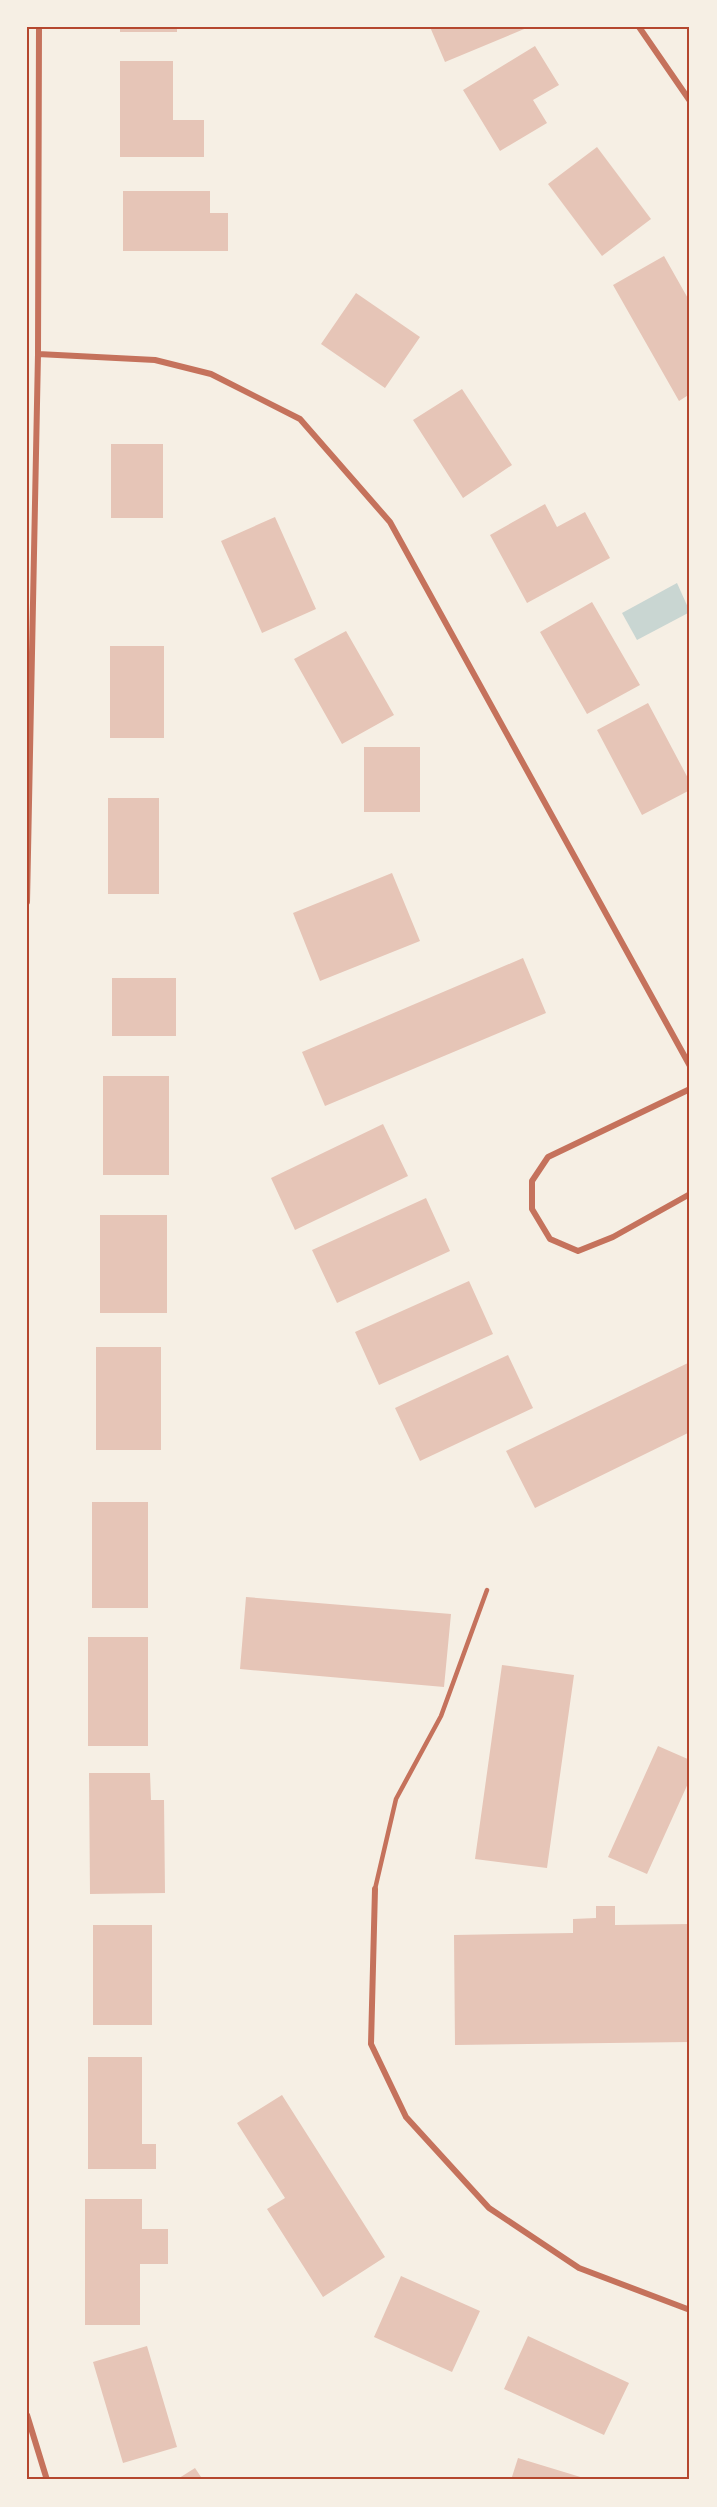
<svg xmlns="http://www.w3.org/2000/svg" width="717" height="2507" font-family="'DejaVu Sans',sans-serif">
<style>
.water{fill:#c9d6d2}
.building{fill:#e6c5b7}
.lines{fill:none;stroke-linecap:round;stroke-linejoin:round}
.service{stroke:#c5725c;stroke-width:4.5}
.minor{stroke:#c5725c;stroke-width:6}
.neatline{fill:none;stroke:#b5482f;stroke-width:2}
</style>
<rect width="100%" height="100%" fill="#f6efe4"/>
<path class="water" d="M677 583 690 612 637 640 622 613Z"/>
<path class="building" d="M120 27H177V32H120Z
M430 27H529L445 62Z
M535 46 559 85 533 100 547 123 500 151 463 90Z
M120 61H173V120H204V157H120Z
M597 147 651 219 602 256 548 184Z
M123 191H210V213H228V251H123Z
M664 256 690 302V394L679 401 613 285Z
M356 293 420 337 385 388 321 344Z
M462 389 512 465 463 498 413 420Z
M111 444H163V518H111Z
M545 504 557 527 585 512 610 558 527 603 490 535Z
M275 517 316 609 262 633 221 541Z
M592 602 640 685 587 714 540 632Z
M346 631 394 715 342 744 294 659Z
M110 646H164V738H110Z
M648 703 690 782V790L642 815 597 730Z
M364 747H420V812H364Z
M108 798H159V894H108Z
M392 873 420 941 320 981 293 913Z
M523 958 546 1013 325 1106 302 1052Z
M112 978H176V1036H112Z
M103 1076H169V1175H103Z
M383 1124 408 1176 295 1230 271 1178Z
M426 1198 450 1251 337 1303 312 1250Z
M100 1215H167V1313H100Z
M469 1281 493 1334 379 1385 355 1332Z
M96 1347H161V1450H96Z
M508 1355 533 1408 420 1461 395 1408Z
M690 1362V1432L535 1508 506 1451Z
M92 1502H148V1608H92Z
M246 1597 451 1614 444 1687 240 1669Z
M88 1637H148V1746H88Z
M502 1665 574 1675 547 1868 475 1859Z
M658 1746 690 1760V1779L647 1874 608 1857Z
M89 1773H150L151 1800H164L165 1893 90 1894Z
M596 1906H615V1925L690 1924V2042L455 2045 454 1935 573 1933V1919L596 1918Z
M93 1925H152V2025H93Z
M88 2057H142V2144H156V2169H88Z
M282 2095 385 2257 323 2297 267 2209 285 2198 237 2123Z
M85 2199H142V2229H168V2264H140V2325H85Z
M401 2276 480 2311 452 2372 374 2337Z
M528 2336 629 2383 604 2435 504 2389Z
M147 2346 177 2447 123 2463 93 2362Z
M518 2458 587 2479V2480H511Z
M195 2468 203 2480H176Z"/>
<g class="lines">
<path class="service" d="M375 1889 396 1799 441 1716 487 1590"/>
<path class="minor" d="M639 27 690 101
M38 354 155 360 211 374 300 419 390 522 690 1066
M27 902 38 354 39 27
M690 1089 548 1157 532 1181V1209L550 1239 578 1251 613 1237 690 1194
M375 1889 371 2044 406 2117 489 2208 579 2268 690 2310
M27 2415 47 2480"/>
</g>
<rect width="717" height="2507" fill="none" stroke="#f6efe4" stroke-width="57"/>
<rect x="28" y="28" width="660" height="2450" class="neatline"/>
</svg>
